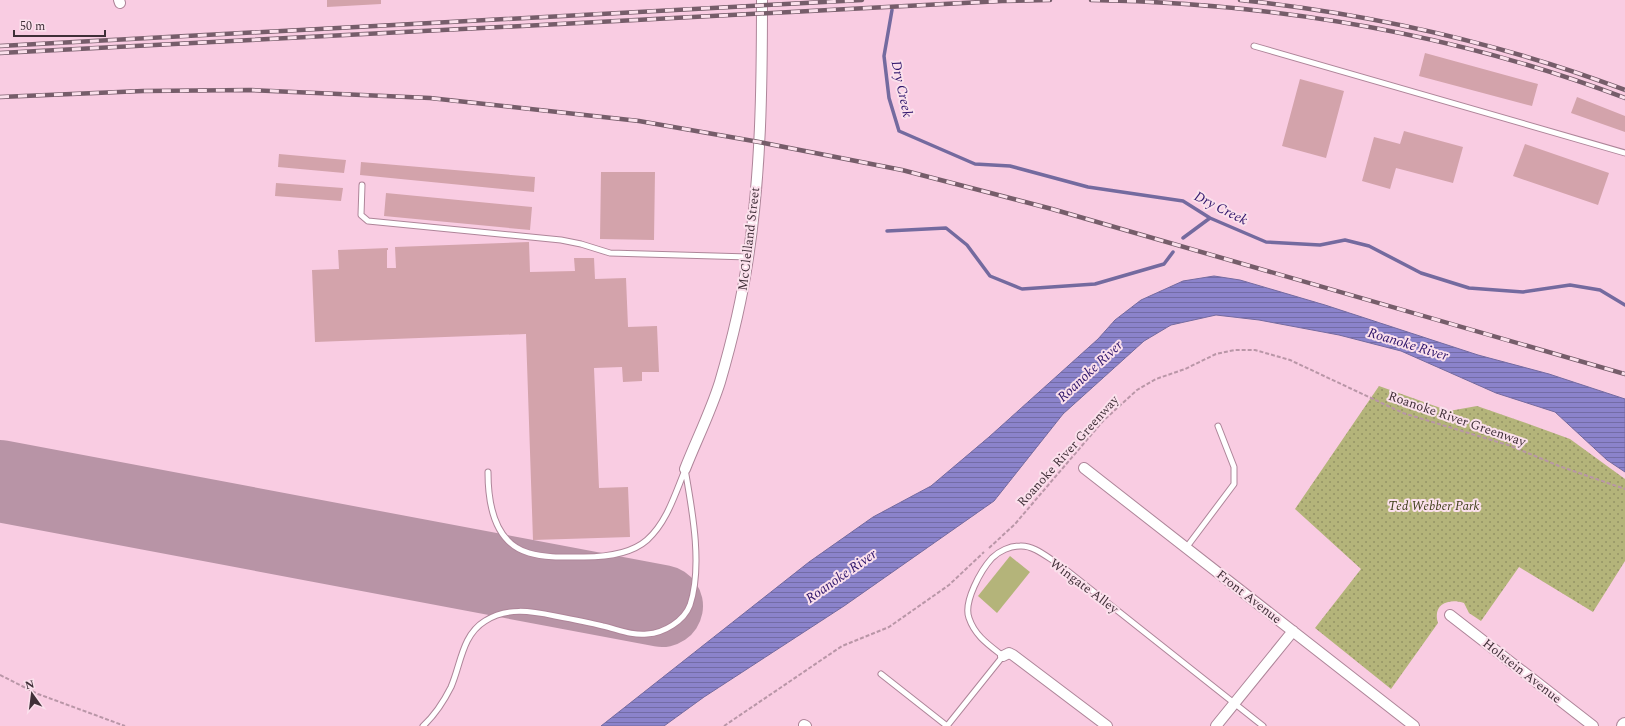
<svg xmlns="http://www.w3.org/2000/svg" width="1625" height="726" font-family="Spectral,serif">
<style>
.grass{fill:#b4b47a}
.park{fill:url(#park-dots)}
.water{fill:url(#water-rules);stroke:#746a9f}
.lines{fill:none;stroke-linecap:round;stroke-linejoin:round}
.stream{stroke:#746a9f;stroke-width:3.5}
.runway{stroke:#b894a6;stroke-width:82}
.building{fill:#d3a3ab}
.lane-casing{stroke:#ae8599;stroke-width:7}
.street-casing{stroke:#ae8599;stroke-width:12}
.secondary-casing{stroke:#ae8599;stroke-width:16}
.path{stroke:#b996a7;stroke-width:2;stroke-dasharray:4 2;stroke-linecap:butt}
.lane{stroke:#fff;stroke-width:5}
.street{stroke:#fff;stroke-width:10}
.secondary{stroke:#fff;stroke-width:14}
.rail-casing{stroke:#765d6a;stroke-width:4.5}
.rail{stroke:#fbe0ec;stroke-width:3;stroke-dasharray:9;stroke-linecap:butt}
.labels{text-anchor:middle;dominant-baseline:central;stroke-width:4;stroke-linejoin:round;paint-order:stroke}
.street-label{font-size:13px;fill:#402f38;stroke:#fbe0ec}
.park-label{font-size:13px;font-style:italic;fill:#403f1b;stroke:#fbe0ec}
.water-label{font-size:14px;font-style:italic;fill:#2e156b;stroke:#fbe0ec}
</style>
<defs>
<pattern id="park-dots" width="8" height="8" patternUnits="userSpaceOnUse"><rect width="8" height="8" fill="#b4b47a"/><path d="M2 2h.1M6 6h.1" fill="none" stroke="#949365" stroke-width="1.8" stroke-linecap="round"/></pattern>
<pattern id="water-rules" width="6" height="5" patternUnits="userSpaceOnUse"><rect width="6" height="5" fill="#8b83cb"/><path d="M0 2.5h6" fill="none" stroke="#736ca6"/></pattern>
</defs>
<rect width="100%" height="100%" fill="#f9cce2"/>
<path class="grass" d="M1010 556 1030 572 997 613 978 596Z"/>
<path class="park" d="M1379 386 1449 411 1477 406 1526 423 1570 439 1625 479V561L1593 612 1519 567 1481 621 1469 613 1464 603C1449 598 1432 604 1438 623L1391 689 1315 628 1361 569 1295 509Z"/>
<path class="water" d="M1214 276 1240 280 1325 305 1478 355 1549 374 1625 399V472L1607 460 1555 412 1496 393 1401 351 1339 335 1259 320 1216 315 1171 325 1144 341 1063 414 994 501 844 606 704 697 664 726H601L809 562 873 517 931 486 989 437 1098 339 1115 320 1141 300 1183 281Z"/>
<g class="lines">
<path class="stream" d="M892 10 884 56 889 98 899 131 975 164 1010 166 1088 187 1183 201 1210 218 1266 242 1320 245 1345 240 1369 246 1421 273 1469 288 1523 292 1570 285 1600 290 1625 305
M887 231 946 228 967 245 990 276 1022 289 1095 284 1164 264 1173 252
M1183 238 1210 218"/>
<path class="runway" d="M0 481 662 606"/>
</g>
<path class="building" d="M327 0H381V4L327 7Z
M1425 53 1538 84 1532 106 1419 76Z
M1300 79 1344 91 1326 158 1282 146Z
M1577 97 1625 116V132L1571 113Z
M1404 131 1463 147 1453 183 1396 168 1390 189 1362 181 1374 137 1400 144Z
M1525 144 1609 173 1598 205 1513 176Z
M279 154 346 160 344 173 278 167Z
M361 162 535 177 534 192 360 175Z
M601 172H655L654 240 600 239Z
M276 183 343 188 341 201 275 196Z
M386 193 532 207 530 230 384 216Z
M529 242 530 272 575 271 574 258H594L595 279 626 278 628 327 657 326 659 372H642V381L623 382 622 367 594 368 599 488 628 487 630 537 533 540 526 334 315 342 312 270 339 269 338 250 388 248V250H387V268H396L395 247Z"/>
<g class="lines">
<g class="lane-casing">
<path id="lane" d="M1254 46 1625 153
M362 185 361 215 368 221 561 240 581 244 610 253 749 257
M488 472C488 503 494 543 529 553 546 558 566 557 584 557 605 557 631 554 647 540 667 522 675 494 685 470
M1186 548 1234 484V467L1218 426
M881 674 947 726
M423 726C435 715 444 701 451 687 461 664 462 635 485 621 507 607 531 611 555 616 571 619 587 622 603 626 617 629 632 636 647 634 664 633 684 621 690 605 703 566 692 509 685 469
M947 726 1003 656C989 645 975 636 969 618 963 602 981 570 992 558 999 551 1010 546 1020 546 1034 545 1048 558 1060 565L1263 726"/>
</g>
<g class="street-casing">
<path id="street" d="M119 0 120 3
M1084 468 1414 726
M685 469C696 441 711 411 720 382 732 341 742 299 748 258 761 173 762 86 762 0
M1450 615 1593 726
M1003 656 1009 653 1013 655 1107 726
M804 725 806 726
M1216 726 1293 631"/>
</g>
<g class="secondary-casing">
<path id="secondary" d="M1624 726 1625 725"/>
</g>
<path class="path" d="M989 548 1015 524 1103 421 1137 390 1156 379 1185 369 1216 354 1235 350H1255L1290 360 1403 413 1511 446 1559 466 1625 489
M0 675 38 694 125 726
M724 726 842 646 889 627 949 585 984 552"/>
<use href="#lane" class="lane"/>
<use href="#street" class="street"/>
<use href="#secondary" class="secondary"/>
<g class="rail-casing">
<path id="rail" d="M1091 0C1273 3 1454 33 1625 98
M1240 0C1372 14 1500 43 1625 90
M0 46 862 0
M0 53 1002 1 1050 0
M0 97 143 91 251 90 430 98 639 121 759 142 902 170 1052 209 1625 374"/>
</g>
<use href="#rail" class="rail"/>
</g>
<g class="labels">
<g class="street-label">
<text transform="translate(749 239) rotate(-83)">McClelland Street</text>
<text transform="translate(1457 419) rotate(19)">Roanoke River Greenway</text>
<text transform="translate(1068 451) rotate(-48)">Roanoke River Greenway</text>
<text transform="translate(1084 586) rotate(37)">Wingate Alley</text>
<text transform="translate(1249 597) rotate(38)">Front Avenue</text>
<text transform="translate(1522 671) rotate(38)">Holstein Avenue</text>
</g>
<g class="park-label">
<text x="1434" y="506">Ted Webber Park</text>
</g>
<g class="water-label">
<text transform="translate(902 89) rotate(78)">Dry Creek</text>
<text transform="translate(1221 208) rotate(27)">Dry Creek</text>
<text transform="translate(1408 344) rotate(17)">Roanoke River</text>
<text transform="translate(1090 371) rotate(-43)">Roanoke River</text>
<text transform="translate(841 576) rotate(-35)">Roanoke River</text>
</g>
</g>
<g transform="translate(32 694) rotate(346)" stroke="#fbe0ec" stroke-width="3" paint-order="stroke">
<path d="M0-3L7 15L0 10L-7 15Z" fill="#402f38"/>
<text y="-6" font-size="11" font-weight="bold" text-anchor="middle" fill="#402f38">N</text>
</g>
<path d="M14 30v6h91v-6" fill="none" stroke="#402f38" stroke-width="2"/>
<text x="20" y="30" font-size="12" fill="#402f38" stroke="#fbe0ec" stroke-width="3" paint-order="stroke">50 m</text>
</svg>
